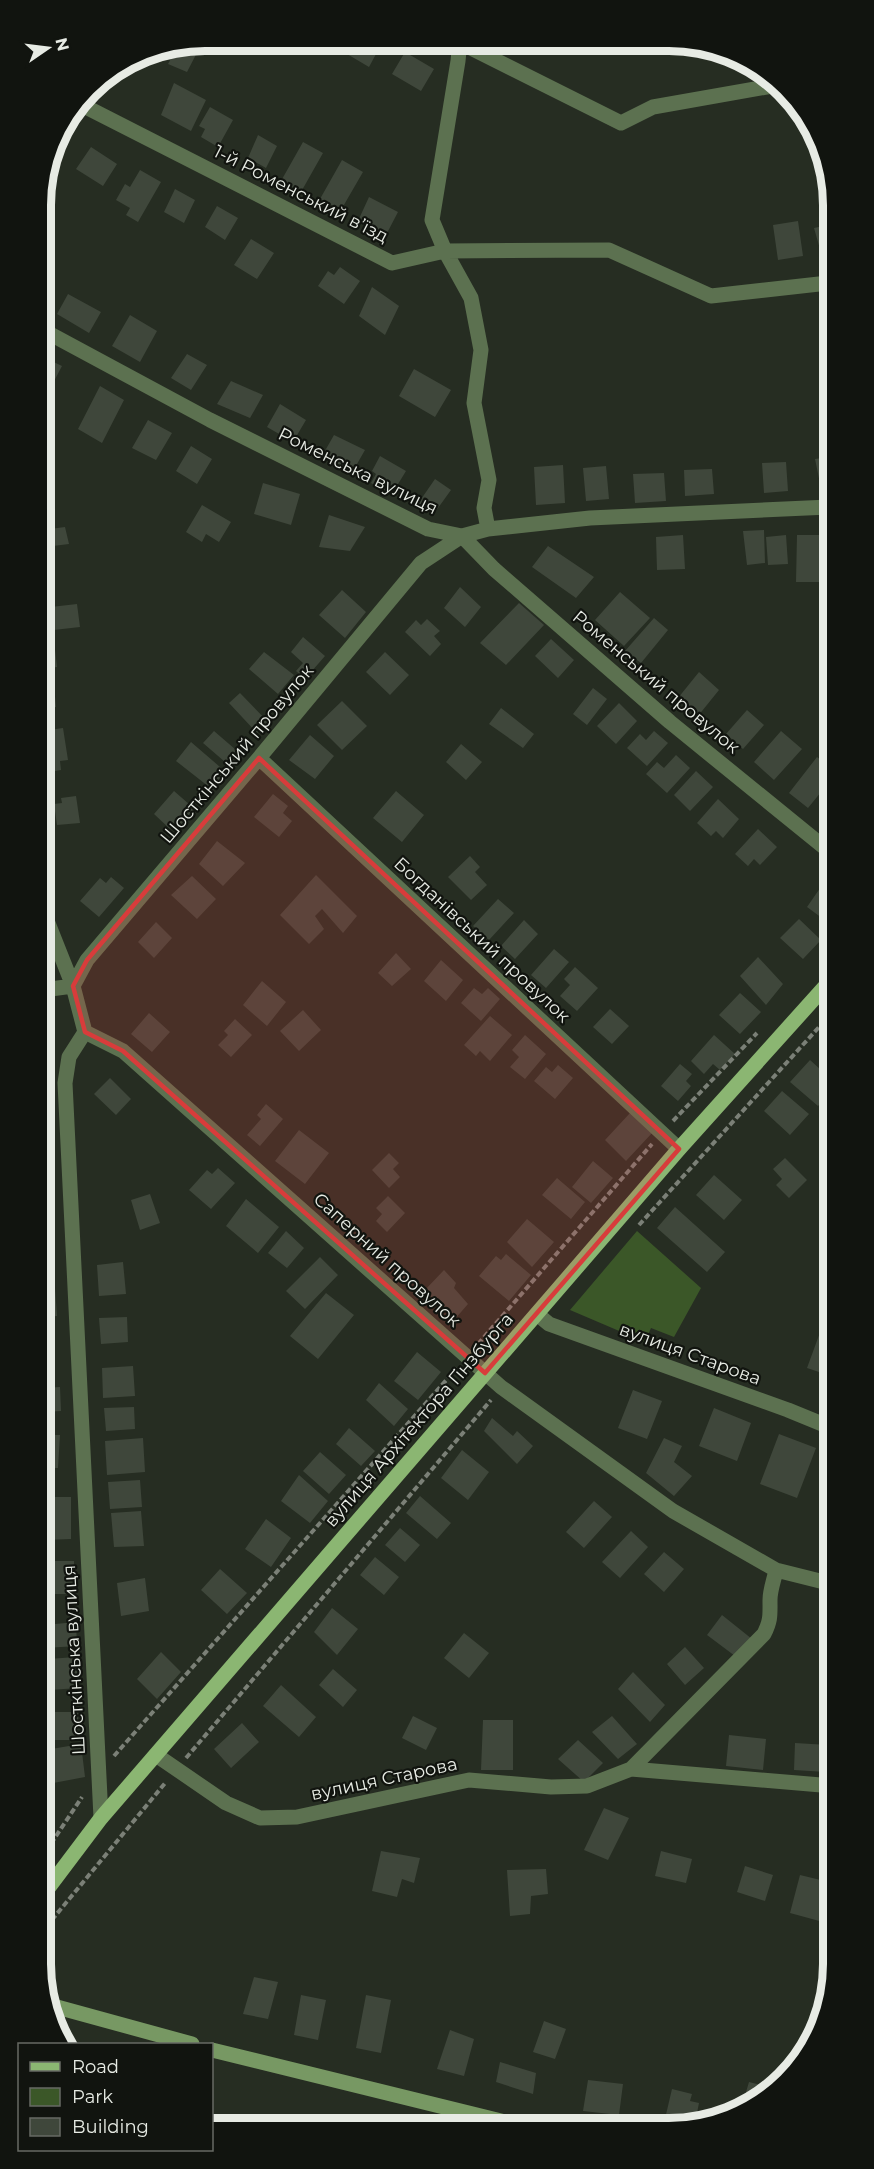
<svg xmlns="http://www.w3.org/2000/svg" width="874" height="2169" font-family="Montserrat,sans-serif">
<style>
.green{fill:#3b5728}
.building{fill:#3f473b}
.lines{fill:none;stroke-linecap:round;stroke-linejoin:round}
.path{stroke:#7b8077;stroke-width:4;stroke-dasharray:6 3;stroke-linecap:butt}
.street{stroke:#5c7150;stroke-width:15}
.secondary{stroke:#779863;stroke-width:15}
.primary{stroke:#8bb672;stroke-width:15}
.marked{fill:#d83c3b;fill-opacity:0.2;stroke:#d83c3b;stroke-width:4.5;stroke-linejoin:round}
.labels{text-anchor:middle;dominant-baseline:central;stroke-width:4.5;stroke-linejoin:round;paint-order:stroke}
.street-label{font-size:18px;fill:#e7ebe4;stroke:#11140f}
.rim{fill:none;stroke:#e7ebe4;stroke-width:8}
</style>
<rect width="100%" height="100%" fill="#262d22"/>
<path class="green" d="M637 1231 701 1288 674 1337 651 1328 645 1342 570 1310Z"/>
<path class="building" d="M203 41 187 72 168 64 178 46Z
M354 41 382 43 369 67 347 54Z
M405 52 434 69 421 91 392 74Z
M109 74 102 86 96 82Z
M174 83 206 100 191 131 161 115Z
M210 107 233 120 218 147 201 137 205 129 199 126Z
M63 126 71 130 54 162 50 160 57 133Z
M258 135 277 146 266 168 248 158Z
M303 142 323 153 301 192 281 181Z
M91 147 117 164 103 186 76 169Z
M342 160 363 172 341 210 320 199Z
M140 170 161 182 138 222 126 215 130 208 116 200 125 184 130 187Z
M175 189 195 200 184 223 164 212Z
M369 197 398 212 386 235 358 221Z
M217 206 238 218 225 240 205 227Z
M798 221 803 256 778 260 773 225Z
M828 225V262L824 263 814 228Z
M251 239 274 253 257 279 234 265Z
M340 267 360 281 344 304 318 286 328 271 334 275Z
M41 280 47 283 41 293Z
M372 287 399 306 385 335 359 316Z
M68 294 101 312 89 333 57 314Z
M130 315 157 331 140 362 112 346Z
M187 354 207 365 191 390 171 378Z
M41 356 62 366 52 385 41 379Z
M414 369 451 390 435 417 399 396Z
M231 381 263 395 250 418 217 404Z
M100 386 124 400 102 443 78 429Z
M280 404 306 420 293 442 267 427Z
M148 420 172 433 156 460 132 448Z
M334 435 365 450 353 471 322 456Z
M191 446 212 459 197 484 176 471Z
M380 456 406 471 392 494 371 483 376 474 372 471Z
M829 457V486L821 488 815 459Z
M786 462 788 491 764 493 762 463Z
M563 465 565 503 536 505 534 467Z
M606 466 609 499 586 501 583 468Z
M712 469 714 494 685 496 684 470Z
M664 473 666 501 635 503 633 474Z
M435 479 451 490 433 515 417 505Z
M263 483 300 494 291 525 254 514Z
M202 505 231 522 219 542 206 534 202 542 186 532Z
M329 515 365 527 350 551 319 547Z
M65 527 69 544 45 547 42 530Z
M764 530 765 563 747 565 743 531Z
M683 535 685 569 657 570 656 537Z
M786 535 788 564 768 565 766 537Z
M797 535H829L828 582H796Z
M548 546 594 577 576 598 532 567Z
M460 587 481 607 465 627 444 608Z
M342 590 366 612 345 638 319 615Z
M620 592 650 618 624 646 595 620Z
M519 603 544 625 506 665 480 643Z
M77 604 80 627 45 631 42 608Z
M654 618 668 630 641 663 625 651Z
M427 619 440 631 434 636 441 644 430 656 405 632 416 620 421 625Z
M303 637 325 656 305 679 296 671 303 663 291 652Z
M551 639 574 660 558 678 535 656Z
M54 641 57 667 42 669V642Z
M264 652 294 675 278 694 249 669Z
M385 652 409 675 390 695 366 672Z
M699 672 719 690 698 716 678 698Z
M54 686 56 707 42 709V688Z
M593 688 607 699 587 725 573 714Z
M240 693 269 723 257 733 229 703Z
M342 701 367 726 342 750 317 725Z
M619 703 637 721 616 744 597 726Z
M501 708 534 734 523 748 489 724Z
M747 710 764 725 743 749 726 734Z
M63 728 68 760 60 761 61 770 43 773 42 731Z
M214 731 243 756 232 768 203 743Z
M654 731 668 743 647 766 627 748 640 734 646 740Z
M781 731 802 749 774 780 754 762Z
M310 735 334 756 315 779 289 760Z
M191 742 227 773 213 790 176 761Z
M461 744 482 762 466 780 446 762Z
M676 755 690 768 667 793 646 774 657 762 664 768Z
M817 757 830 767V781L808 808 789 793Z
M696 771 713 787 690 811 674 795Z
M174 791 197 811 182 829 175 823 170 829 154 814Z
M396 791 424 815 402 842 373 818Z
M273 794 288 806 283 813 292 821 279 837 254 817Z
M76 796 80 823 57 825 54 804 62 803 61 798Z
M718 799 739 819 723 838 716 831 711 836 697 823Z
M758 829 777 847 760 865 754 859 748 866 735 854Z
M217 841 245 863 223 886 199 864Z
M470 856 480 867 475 872 487 885 471 900 448 877Z
M316 875 357 916 343 933 322 909 315 916 324 929 309 944 280 915Z
M192 876 216 899 197 919 171 895Z
M111 877 124 888 99 917 80 901 100 878 106 883Z
M825 881 830 884V924L807 907Z
M498 899 514 913 489 940 473 926Z
M799 919 821 940 803 959 780 938Z
M524 920 538 934 515 959 501 946Z
M156 922 172 938 154 958 138 942Z
M554 949 569 962 546 988 531 975Z
M396 953 411 969 392 986 378 973Z
M758 957 783 984 766 1005 740 976Z
M441 960 463 980 446 1001 424 981Z
M575 967 598 988 577 1011 560 996 570 985 564 979Z
M262 981 286 1002 267 1026 243 1005Z
M474 988 482 994 488 988 500 999 481 1021 461 1003Z
M740 993 761 1012 740 1034 719 1015Z
M610 1009 629 1026 612 1044 593 1027Z
M303 1010 321 1030 299 1051 280 1031Z
M149 1013 170 1032 152 1052 131 1034Z
M490 1016 512 1035 490 1061 480 1051 476 1056 464 1045Z
M235 1019 252 1035 231 1057 218 1045 228 1035 224 1031Z
M525 1035 546 1054 525 1079 510 1067 519 1057 512 1050Z
M714 1035 735 1054 720 1070 713 1064 704 1074 691 1061Z
M810 1060 831 1079V1092L818 1106 790 1082Z
M680 1064 692 1074 686 1081 691 1086 678 1101 661 1086Z
M558 1065 573 1078 555 1099 534 1081 546 1067 552 1072Z
M110 1078 131 1099 116 1115 94 1094Z
M782 1091 809 1114 790 1135 764 1111Z
M266 1104 283 1119 260 1146 247 1135 261 1119 257 1115Z
M630 1113 653 1132 626 1161 605 1140Z
M299 1130 329 1153 305 1184 275 1161Z
M389 1153 399 1163 393 1169 400 1177 389 1188 372 1170Z
M785 1158 807 1180 789 1198 776 1185 782 1179 773 1169Z
M593 1161 613 1178 591 1203 572 1187Z
M218 1168 235 1183 211 1209 189 1190 207 1170 212 1174Z
M714 1175 742 1200 724 1220 696 1195Z
M557 1178 585 1202 571 1219 542 1195Z
M150 1194 160 1223 140 1230 131 1200Z
M388 1196 405 1213 387 1232 376 1221 382 1214 376 1208Z
M246 1199 279 1227 258 1253 226 1226Z
M675 1207 725 1252 707 1272 657 1228Z
M527 1219 554 1242 532 1267 507 1242Z
M286 1231 304 1248 287 1268 268 1253Z
M44 1232H46L48 1268H44Z
M506 1254 531 1275 509 1301 479 1276 496 1256 501 1260Z
M320 1257 338 1275 305 1309 286 1291Z
M123 1262 126 1294 99 1296 97 1265Z
M444 1270 456 1283 454 1288 468 1304 455 1319 424 1291Z
M44 1288H55L57 1316 44 1317Z
M326 1293 354 1315 318 1359 290 1336Z
M127 1317 128 1342 101 1344 99 1318Z
M822 1327 831 1331V1376L807 1368Z
M44 1345H52L53 1369H44Z
M417 1352 441 1372 418 1400 394 1381Z
M133 1366 135 1396 103 1398 102 1368Z
M379 1383 408 1409 394 1426 366 1400Z
M60 1387 61 1411 44 1412V1388Z
M633 1390 662 1401 647 1439 618 1428Z
M134 1407 135 1429 106 1431 104 1408Z
M714 1408 751 1423 737 1461 699 1446Z
M492 1418 513 1436 517 1431 533 1446 517 1464 484 1431Z
M349 1428 375 1451 361 1466 336 1444Z
M779 1434 816 1448 797 1498 760 1484Z
M44 1435H60L58 1468H45Z
M143 1438 145 1472 107 1475 105 1441Z
M664 1438 682 1446 674 1462 692 1476 674 1496 646 1473Z
M462 1450 489 1472 468 1500 441 1478Z
M320 1452 346 1475 329 1494 303 1471Z
M299 1475 328 1501 310 1523 281 1501Z
M140 1480 142 1507 110 1509 108 1482Z
M420 1496 451 1523 437 1539 406 1513Z
M45 1497H71V1539L45 1540Z
M594 1501 612 1517 584 1548 566 1532Z
M141 1511 144 1546 114 1547 111 1513Z
M266 1519 291 1538 271 1567 245 1549Z
M400 1528 420 1545 405 1562 385 1545Z
M631 1531 648 1547 620 1578 602 1562Z
M664 1552 684 1569 664 1592 644 1574Z
M375 1557 399 1577 384 1595 360 1575Z
M45 1561H74V1594H45Z
M220 1569 247 1593 227 1614 201 1590Z
M145 1578 149 1611 121 1616 117 1583Z
M332 1608 358 1629 337 1655 314 1632Z
M722 1615 752 1639 735 1656 707 1635Z
M76 1622 77 1646 45 1648V1625Z
M464 1633 489 1653 469 1678 444 1658Z
M685 1647 704 1668 685 1685 667 1664Z
M161 1652 181 1672 157 1699 137 1679Z
M76 1657 78 1688 50 1690 48 1659Z
M333 1669 357 1690 343 1707 319 1685Z
M633 1672 665 1705 650 1722 618 1689Z
M281 1685 316 1717 299 1737 263 1706Z
M49 1712H78V1740H49Z
M413 1716 437 1728 426 1750 402 1738Z
M612 1716 637 1744 618 1759 592 1732Z
M483 1720H513V1770H481Z
M242 1723 259 1742 231 1768 214 1749Z
M729 1735 766 1739 763 1770 726 1766Z
M578 1740 603 1763 584 1782 558 1759Z
M795 1743 828 1745 826 1772 794 1770Z
M81 1744 85 1777 48 1784 45 1750Z
M604 1808 629 1818 608 1860 584 1850Z
M381 1851 420 1858 414 1883 402 1879 397 1897 372 1891Z
M661 1851 692 1859 686 1883 655 1876Z
M745 1866 773 1875 765 1901 737 1892Z
M546 1869 548 1894 531 1896 530 1914 510 1916 507 1870Z
M800 1875 833 1883 823 1922 790 1913Z
M254 1977 278 1982 268 2019 243 2014Z
M301 1995 326 2000 318 2040 294 2035Z
M366 1995 391 2000 381 2053 356 2048Z
M544 2021 566 2029 555 2059 533 2052Z
M450 2030 474 2039 464 2076 437 2069Z
M500 2062 536 2073 533 2094 496 2082Z
M588 2080 623 2084 619 2115 583 2111Z
M749 2082 773 2088 760 2101 741 2109Z
M672 2089 692 2094 690 2101 699 2103 695 2123H664Z"/>
<g class="lines">
<path class="path" d="M823 965 830 957
M673 1121 757 1033
M639 1225 830 1015
M478 1344 652 1144
M114 1756 457 1368
M186 1758 491 1400
M46 1851 82 1797
M46 1927 166 1782"/>
<path class="street" d="M457 42 459 51 458 61 432 220 445 251 471 298 481 350 474 403 489 480 484 508 488 529
M459 42 621 123 653 107 778 85
M80 104 392 263 445 251 609 250 711 296 828 283
M41 329 210 420 428 529 462 536 488 529 590 518 829 507
M259 758 679 1149
M43 901 46 918 73 986 85 1032 69 1057 65 1083 101 1818
M43 990 73 986 87 960 259 758 421 563 462 536 494 569 670 722 830 852
M85 1032 123 1051 501 1387 673 1511 776 1570 832 1584
M537 1314 549 1324 788 1410 832 1428
M156 1755 226 1803 260 1818 297 1817 469 1780 551 1787 587 1786 631 1769 764 1634C771 1620 770 1615 770 1600 770 1590 774 1580 776 1570
M631 1769 833 1786"/>
<path class="secondary" d="M46 2004 192 2044
M212 2050 513 2124"/>
<path class="primary" d="M46 1891 101 1818 679 1149 830 981"/>
</g>
<path class="marked" d="M259 758 679 1149 485 1373 123 1051 85 1032 73 986 87 960Z"/>
<g class="labels">
<g class="street-label">
<text transform="translate(301 194) rotate(27)">1-й Роменський в’їзд</text>
<text transform="translate(358 471) rotate(26)">Роменська вулиця</text>
<text transform="translate(656 682) rotate(40)">Роменський провулок</text>
<text transform="translate(237 754) rotate(-50)">Шосткінський провулок</text>
<text transform="translate(482 940) rotate(43)">Богданівський провулок</text>
<text transform="translate(387 1260) rotate(42)">Саперний провулок</text>
<text transform="translate(690 1354) rotate(20)">вулиця Старова</text>
<text transform="translate(419 1420) rotate(-49)">вулиця Архітектора Гінзбурга</text>
<text transform="translate(74 1660) rotate(-93)">Шосткінська вулиця</text>
<text transform="translate(384 1779) rotate(-12)">вулиця Старова</text>
</g>
</g>
<path d="M0 0H874V2169H0ZM205 51H669A154 154 0 0 1 823 205V1964A154 154 0 0 1 669 2118H205A154 154 0 0 1 51 1964V205A154 154 0 0 1 205 51Z" fill="#11140f" fill-rule="evenodd"/>
<path class="rim" d="M205 51H669A154 154 0 0 1 823 205V1964A154 154 0 0 1 669 2118H205A154 154 0 0 1 51 1964V205A154 154 0 0 1 205 51Z"/>
<rect x="18" y="2043" width="195" height="108" fill="#11140f" stroke="#676a64" stroke-width="1.5"/>
<rect x="30" y="2062" width="30" height="9" fill="#8bb672" stroke="#676a64" stroke-width="1.5"/>
<text x="72" y="2073" font-size="18" fill="#e7ebe4">Road</text>
<rect x="30" y="2088" width="30" height="18" fill="#3b5728" stroke="#676a64" stroke-width="1.5"/>
<text x="72" y="2103" font-size="18" fill="#e7ebe4">Park</text>
<rect x="30" y="2118" width="30" height="18" fill="#3f473b" stroke="#676a64" stroke-width="1.5"/>
<text x="72" y="2133" font-size="18" fill="#e7ebe4">Building</text>
<g transform="translate(48 48) rotate(76)" stroke="#11140f" stroke-width="4.5" paint-order="stroke">
<path d="M0-4.5L10 22L0 15L-10 22Z" fill="#e7ebe4"/>
<text y="-9" font-size="16" font-weight="bold" text-anchor="middle" fill="#e7ebe4">N</text>
</g>
</svg>
